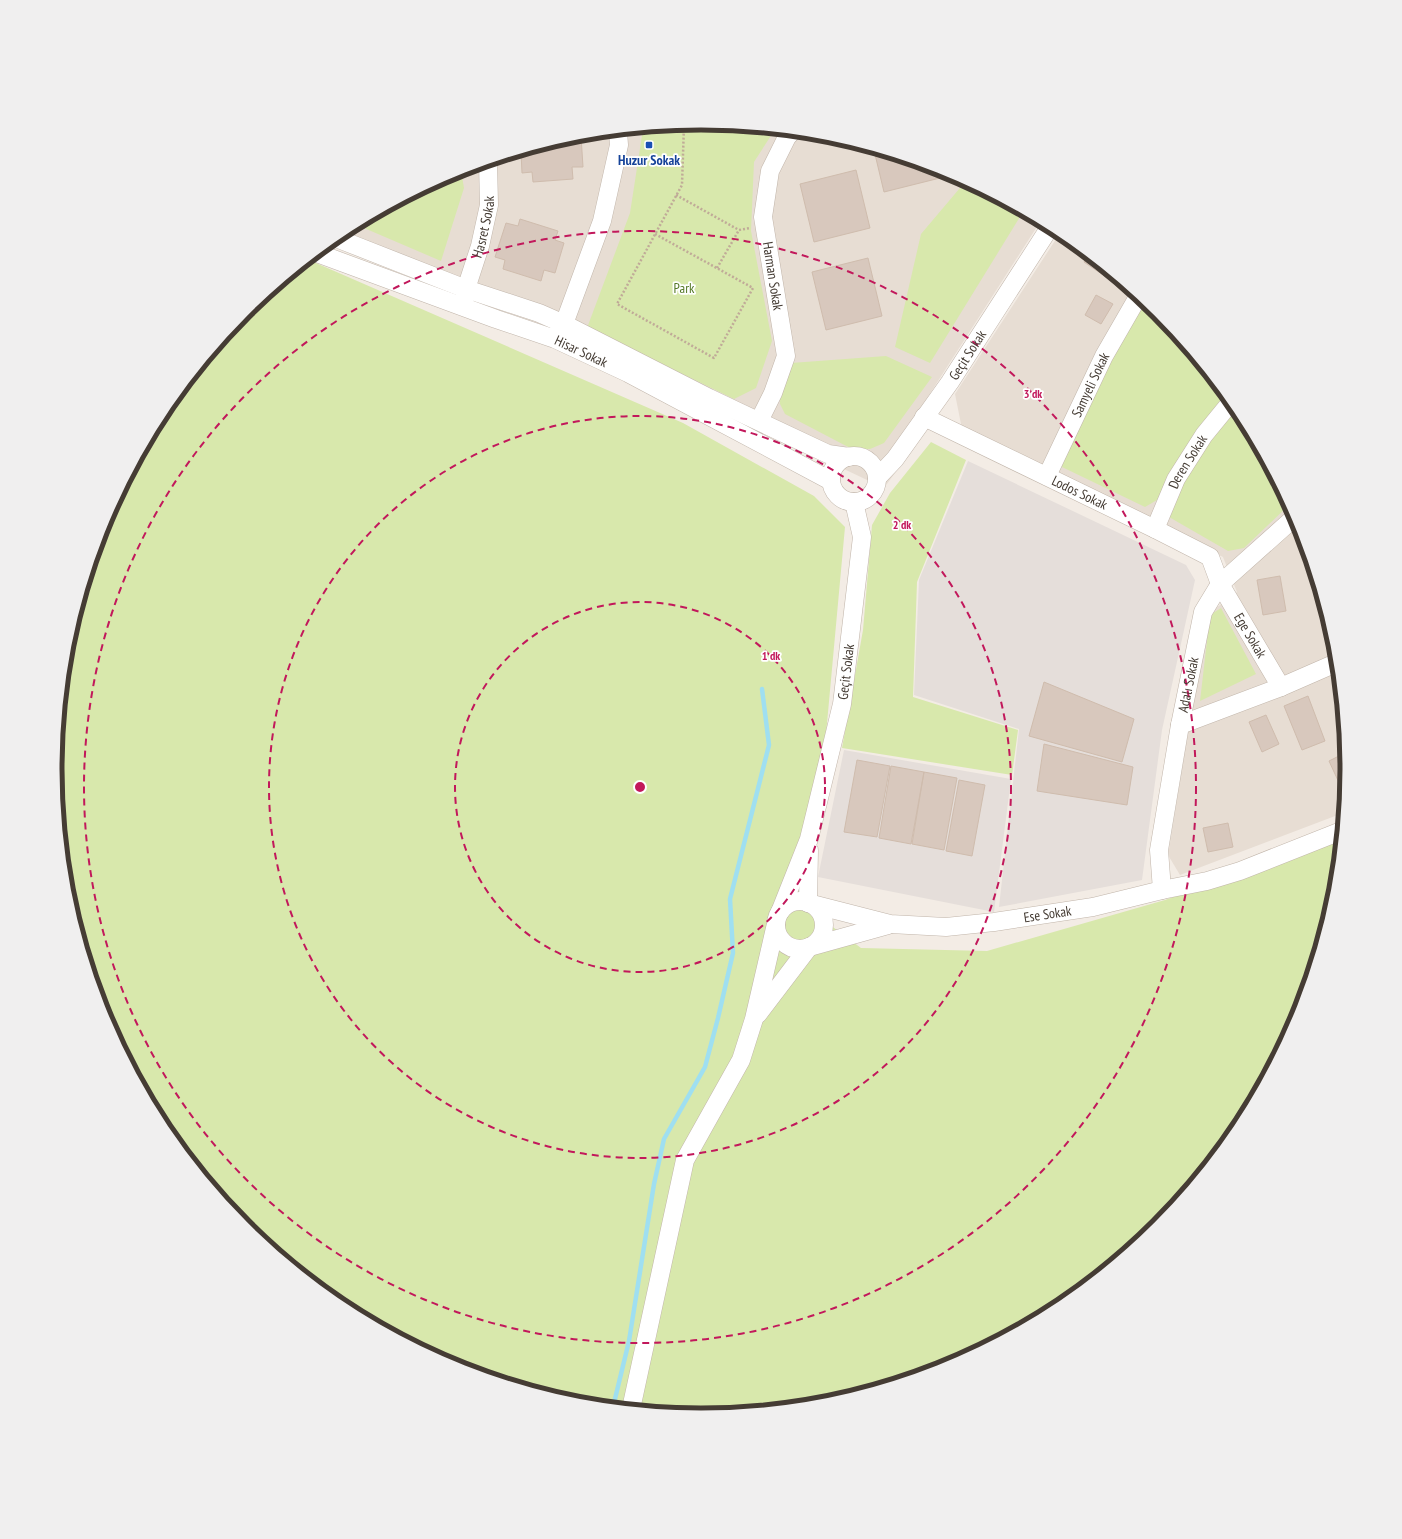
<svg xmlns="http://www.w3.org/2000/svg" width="1402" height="1539" font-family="'PT Sans Narrow',sans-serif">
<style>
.residential{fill:#e7ddd3}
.industrial{fill:#e5deda}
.green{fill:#d8e8ac}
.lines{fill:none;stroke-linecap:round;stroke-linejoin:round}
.stream{stroke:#9fdff1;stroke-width:4.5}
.building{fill:#d8c8bd;stroke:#cfbcad}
.street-casing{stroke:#c1b5aa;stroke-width:19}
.path{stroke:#c0ab98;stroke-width:2.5;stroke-dasharray:2 2;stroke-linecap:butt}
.street{stroke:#fff;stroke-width:18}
.ring{fill:none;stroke:#c2185b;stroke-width:2;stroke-dasharray:7 5}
.transit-dot{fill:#1a4fb4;stroke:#fff;stroke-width:1.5}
.labels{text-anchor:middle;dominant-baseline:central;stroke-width:3.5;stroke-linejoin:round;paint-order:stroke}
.transit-label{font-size:14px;font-weight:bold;fill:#164399;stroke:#fff}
.street-label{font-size:14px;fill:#453c34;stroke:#fff}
.park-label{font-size:14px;fill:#547827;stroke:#fff}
.rim{fill:none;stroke:#453c34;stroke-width:5}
.centre{fill:#c2185b;stroke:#fff;stroke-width:2}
.ring-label{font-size:12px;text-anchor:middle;font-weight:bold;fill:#c2185b;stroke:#fff;stroke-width:3.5;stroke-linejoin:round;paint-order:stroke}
</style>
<rect width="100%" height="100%" fill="#f3ece5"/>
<path class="residential" d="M701 124 827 136 948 173 1040 222 913 420 928 428 884 488 709 405 560 328 342 232 454 173 575 136Z
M1060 233 1158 313 1238 411 1298 522 1335 644 1347 770 1343 813 1180 875 1168 855 1207 615 1237 592 1223 557 962 429 955 394Z"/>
<path class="industrial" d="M968 461 1186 565 1195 580 1162 730 1142 880 999 907 1019 729 914 695 919 580Z
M844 750 1011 779 994 912 818 877Z"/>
<path class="green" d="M701 124 774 131 754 162 751 231 772 341 756 388 734 399 587 328 630 213 643 129Z
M461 170 464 188 441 261 357 225 454 173Z
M965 182 1023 212 930 363 895 347 921 234Z
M309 260 683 423 814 496 845 527 825 745 796 885 806 907 861 948 987 951 1165 900 1341 835 1335 896 1298 1017 1238 1129 1158 1226 1060 1307 948 1366 827 1403 701 1415 575 1403 454 1366 342 1306 244 1226 164 1128 104 1017 67 895 55 769 67 643 104 522 164 410 244 313Z
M1145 302 1158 313 1226 396 1170 474 1157 500 1145 507 1062 467V458L1109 362Z
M886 356 932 377 884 443 870 449H852L785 414 780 404V394L791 363Z
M1235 407 1289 505 1244 548 1228 551 1169 517 1182 479Z
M931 442 966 460 917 582 913 697 1018 730 1012 775 842 748 863 630 872 525 890 493Z
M1221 608 1256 674 1200 701 1210 615Z"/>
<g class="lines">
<path class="stream" d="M613 1407 629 1341 654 1184 664 1139 705 1067 718 1018 733 953 730 899 769 745 762 689"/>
</g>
<path class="building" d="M574 136H581L583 167H572L573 179 533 182 532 172 522 173 521 152Z
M874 150 938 170 940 178 884 192Z
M856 170 870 228 814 242 800 184Z
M520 219 558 231 555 240 564 243 555 273 544 270 541 281 503 269 505 260 495 257 506 223 518 226Z
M1088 255 1123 284 1121 287 1084 262Z
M868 258 882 316 826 330 812 272Z
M1096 295 1113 304 1101 324 1085 315Z
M1280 576 1286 611 1263 615 1257 580Z
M1044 682 1134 719 1122 762 1029 736Z
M1308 696 1325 741 1302 750 1284 706Z
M1266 715 1279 744 1262 752 1249 722Z
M1044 744 1133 767 1127 805 1037 791Z
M1345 753 1347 770 1346 784 1341 787 1329 761Z
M857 760 890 766 877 837 844 832Z
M891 766 924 772 911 844 879 838Z
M924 772 957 778 944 850 912 844Z
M959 780 985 785 972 856 946 851Z
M1228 823 1233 847 1208 852 1203 828Z"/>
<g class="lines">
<g class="street-casing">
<g id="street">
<path d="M336 238 466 289 539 313 564 324 709 398 828 454 849 457"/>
<path id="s1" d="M317 253 496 319 555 339 628 373 831 481"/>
<path id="s2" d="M464 300 466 289 480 246 489 205 488 162"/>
<path d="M557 334 564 324 602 221 619 145 618 132"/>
<path id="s3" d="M924 417 1155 529 1210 557 1220 584 1281 687"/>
<path d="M759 421 773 393 786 356 763 217 770 171 787 137 792 132"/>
<circle cx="854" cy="479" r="23"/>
<path id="s4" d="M1047 476 1104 356 1138 297"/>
<path id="s5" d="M877 478 895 459 950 382 1050 227"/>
<path id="s6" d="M1155 529 1176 479 1204 435 1231 402"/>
<path d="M1180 725 1281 687 1336 663"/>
<path id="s7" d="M1162 890 1159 850 1180 725 1203 612 1220 584 1295 517"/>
<circle cx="800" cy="925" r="24"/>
<path id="s8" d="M808 903 890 924 946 927 994 922 1093 907 1162 890 1207 881 1240 871 1341 831"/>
<path d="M808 903 809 850"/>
<path id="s9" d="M780 912 809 839 842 704 862 537 854 502"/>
<path d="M758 1014 809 947 888 925"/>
<path d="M631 1409 685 1160 741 1060 754 1019 776 924"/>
</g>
</g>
<path class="path" d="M676 195 739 230
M655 234 753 288 714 358 617 304 682 185 684 125
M717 268 739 230 750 228"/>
<use href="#street" class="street"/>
</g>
<g class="ring">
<circle cx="640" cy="787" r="185"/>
<circle cx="640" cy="787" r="371"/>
<circle cx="640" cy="787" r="556"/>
</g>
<rect class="transit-dot" x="645" y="141" width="8" height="8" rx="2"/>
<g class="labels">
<g class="transit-label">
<text x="649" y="160">Huzur Sokak</text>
</g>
<g class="street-label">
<text stroke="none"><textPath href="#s2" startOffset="76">Hasret Sokak</textPath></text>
<text transform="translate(773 276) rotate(81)">Harman Sokak</text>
<text stroke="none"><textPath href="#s1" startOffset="282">Hisar Sokak</textPath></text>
<text stroke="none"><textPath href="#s5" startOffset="153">Geçit Sokak</textPath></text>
<text stroke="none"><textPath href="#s4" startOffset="101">Samyeli Sokak</textPath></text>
<text stroke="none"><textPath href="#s6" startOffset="75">Deren Sokak</textPath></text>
<text stroke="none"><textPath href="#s3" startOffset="173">Lodos Sokak</textPath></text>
<text stroke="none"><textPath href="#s3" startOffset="407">Ege Sokak</textPath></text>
<text stroke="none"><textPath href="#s9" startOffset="250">Geçit Sokak</textPath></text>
<text stroke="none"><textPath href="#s7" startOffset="208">Adalı Sokak</textPath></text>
<text stroke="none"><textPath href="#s8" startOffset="243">Ese Sokak</textPath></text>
</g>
<g class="park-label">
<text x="684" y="288">Park</text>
</g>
</g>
<path d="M0 0H1402V1539H0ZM62 769a639 639 0 1 1 1278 0a639 639 0 1 1-1278 0Z" fill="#f0efef" fill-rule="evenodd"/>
<path class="rim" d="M62 769a639 639 0 1 1 1278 0a639 639 0 1 1-1278 0Z"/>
<circle cx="640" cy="787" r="6" class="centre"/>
<g class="ring-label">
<text x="1033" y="398">3 dk</text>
<text x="902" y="529">2 dk</text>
<text x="771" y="660">1 dk</text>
</g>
</svg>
